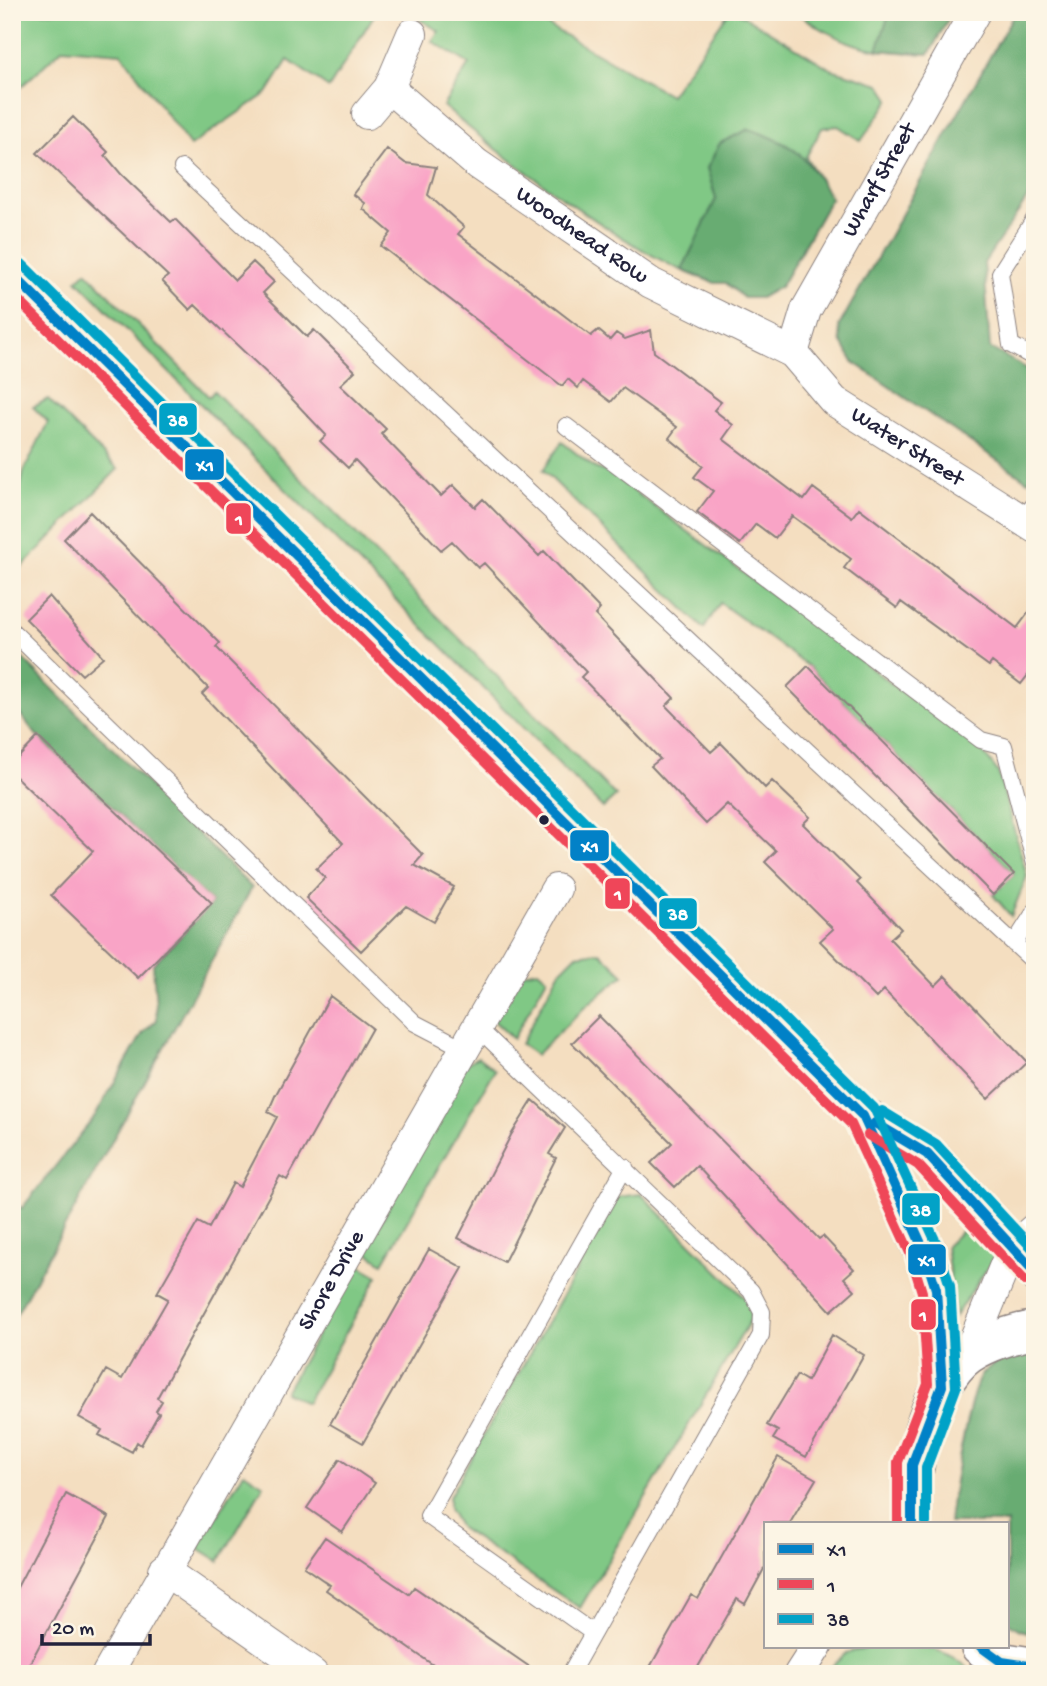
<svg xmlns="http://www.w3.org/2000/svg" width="1047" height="1686" font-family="'Gochi Hand',sans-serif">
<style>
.green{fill:#80c885;stroke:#517560;stroke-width:2}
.forest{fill:#68ac72;stroke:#456756;stroke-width:2}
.building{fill:#f9a4c6}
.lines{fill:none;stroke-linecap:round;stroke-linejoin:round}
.service-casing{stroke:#8b807e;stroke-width:18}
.minor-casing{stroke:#8b807e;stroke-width:32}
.trunk-casing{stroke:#8b807e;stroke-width:41}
.service{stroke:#fff;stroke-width:16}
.minor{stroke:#fff;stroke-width:30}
.trunk{stroke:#fff;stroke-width:38}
.bus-1-casing{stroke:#fcf5e5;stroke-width:16}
.bus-2-casing{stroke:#fcf5e5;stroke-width:16}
.bus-3-casing{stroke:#fcf5e5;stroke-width:16}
.bus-1{stroke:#0281c7;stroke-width:10}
.bus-2{stroke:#ef4659;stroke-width:10}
.bus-3{stroke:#02a2c7;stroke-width:10}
.bus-dot{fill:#22223b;stroke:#fcf5e5;stroke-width:2.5}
.labels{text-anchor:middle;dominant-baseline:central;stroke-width:6;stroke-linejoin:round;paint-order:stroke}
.street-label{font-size:23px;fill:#22223b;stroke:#fcf5e5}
.line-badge{stroke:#fcf5e5;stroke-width:2.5}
.badge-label{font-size:19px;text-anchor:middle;font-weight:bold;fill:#fff}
</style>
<rect width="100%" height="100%" fill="#fcf5e5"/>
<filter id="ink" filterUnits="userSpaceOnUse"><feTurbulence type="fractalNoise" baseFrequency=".0143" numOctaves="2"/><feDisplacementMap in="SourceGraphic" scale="14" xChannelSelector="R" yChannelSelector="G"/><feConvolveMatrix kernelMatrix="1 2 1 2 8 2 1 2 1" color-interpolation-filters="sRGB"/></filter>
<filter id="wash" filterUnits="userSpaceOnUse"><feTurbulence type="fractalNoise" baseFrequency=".00686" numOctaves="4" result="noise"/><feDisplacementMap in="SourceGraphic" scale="28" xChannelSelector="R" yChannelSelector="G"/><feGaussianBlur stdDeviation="1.57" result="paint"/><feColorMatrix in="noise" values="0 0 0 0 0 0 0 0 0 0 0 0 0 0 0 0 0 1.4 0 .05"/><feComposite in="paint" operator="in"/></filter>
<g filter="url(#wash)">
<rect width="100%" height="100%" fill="#f4dec0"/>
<path class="green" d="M12 12H376L329 88 288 60 267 93 190 146 121 53 63 48 12 95Z
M407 12H524L670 95 729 12H737L831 69 880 84 890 99 861 141 838 126 822 128 806 157 831 198 781 286 760 298H744L726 283C670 285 490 147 443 106L469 64 432 41 439 31Z
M795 12H952L929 54C864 51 848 47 795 12Z
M86 271 209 397 214 391 616 796 603 808 77 280Z
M48 399 118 469 12 577V525L24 471 48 422 33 407Z
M562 442 595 468 611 474 983 752 998 772 1027 876 1011 916 993 895 1014 874 808 666 720 603 704 629 543 470Z
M600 952 624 975 587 1005 536 1055 521 1044 559 972 576 955Z
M538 970 547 978 513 1039 493 1020 517 974Z
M478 1057 495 1070 383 1263 365 1251 466 1064Z
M641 1194 749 1302 751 1319 580 1608 460 1528 449 1509V1497L618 1197Z
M969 1224 997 1254 955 1316 946 1246Z
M357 1264 378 1276 306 1403 285 1392Z
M244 1472 264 1485 219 1561 198 1548Z
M872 1646C915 1646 941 1641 974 1674H824L846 1653Z"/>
<path class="forest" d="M890 12H952L929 54 877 50Z
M1015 12H1035V187L984 263 990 348 1035 373V471L1028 481 853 362 841 341 839 326Z
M749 129C798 145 805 156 831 198L781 286 760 298H744L726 283H715L682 270 716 199 707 168 720 143Z
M12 648 252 888 12 1322V1204L22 1208 95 1116 143 1033 157 1020 153 964 212 903 38 737 12 704Z
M1035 1346V1634L1020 1630 1007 1622V1523H949C951 1500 970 1387 982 1374 997 1358 1015 1353 1035 1346Z"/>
<g id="blocks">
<path class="building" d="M73 117 108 152 105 155 121 174 171 222 175 219 235 280 253 262 274 282 263 293 307 337 314 330 355 371 340 385 386 429 381 434 441 496 453 485 475 507 483 499 539 556 544 551 600 609 595 615 674 698 666 706 711 752 721 743 765 788 772 781 810 817 803 824 860 880 857 883 901 929 890 939 935 986 945 976 1027 1062 988 1099 884 990 876 998 820 941 833 929 765 862 776 851 727 804 706 824 651 766 660 759 581 677 586 672 484 563 478 568 452 541 441 550 355 460 348 468 320 441 326 435 276 382 195 305 190 310 162 281 168 276 37 153Z
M387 149 405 163 436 167 428 195 464 227 458 234 591 336 598 330 610 340 616 333 625 339 651 330 654 352 721 402 714 410 733 425 723 439 804 500 813 488 852 517 859 508 1017 628 1035 604V666L1021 684 992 662 989 666 901 602 897 608 844 568 851 559 792 516 775 538 756 524 740 544 697 512 713 491 694 477 703 466 669 438 677 427 623 388 611 402 583 381 578 388 568 379 562 386 381 246 391 233 363 209 365 203 353 194Z
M90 512 220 643 216 647 423 855 414 865 454 887 434 922 406 906 361 951 306 898 325 878 316 869 343 843 202 694 208 688 64 539Z
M49 596 103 657 82 675 26 619Z
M808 666 1014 874 993 895 787 687Z
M38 737 212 903 138 978 51 895 93 851 12 773V764Z
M330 996 372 1028 287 1180 280 1176 157 1398 162 1401 156 1411 159 1413 141 1445 137 1442 132 1452 99 1435 102 1430 79 1417 106 1370 122 1379 168 1299 157 1293 198 1222 209 1228 233 1183 240 1187 277 1117 268 1112 275 1096Z
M599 1016 819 1239 823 1236 854 1269 844 1278 855 1290 831 1311 697 1166 675 1187 651 1163 672 1143 572 1043Z
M533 1100 565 1128 549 1154 556 1158 504 1262 458 1238 511 1135Z
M429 1249 463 1268 363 1443 330 1424Z
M832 1335 864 1355 806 1457 773 1439 778 1431 767 1425 797 1375 807 1381Z
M778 1457 816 1479 790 1523H765V1567L745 1604 737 1599 694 1674H646L691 1595 698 1599Z
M340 1459 375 1483 342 1532 307 1508Z
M66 1494 109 1517 24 1674H12V1597Z
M325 1537 409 1594 414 1587 540 1674H446L326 1590 330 1585 304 1567Z"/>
</g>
</g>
<g filter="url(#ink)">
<use href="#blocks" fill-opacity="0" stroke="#8b807e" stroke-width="2"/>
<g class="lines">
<g class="service-casing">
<path id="service" d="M182 168 1035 963
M1035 218 1000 273 1011 345 1035 358
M566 426 981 740 1004 746 1035 864
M1023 520 1035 503
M12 631 415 1023 465 1049
M1014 944 1035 911
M477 1027 751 1291 762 1312 761 1335 570 1674
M593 1633 428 1516 625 1167"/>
</g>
<g class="minor-casing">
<g id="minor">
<path id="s1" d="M389 88 477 164 651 283 793 353 834 401 1035 528"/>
<path d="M367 114 389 88 412 34"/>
<path id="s2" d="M793 353 806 310 975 12"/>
<path d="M968 1355 1012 1248 1035 1228"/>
<path d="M164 1570 313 1674"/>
<path id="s3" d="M107 1674 556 889"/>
<path d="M799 1674 817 1646"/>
</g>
</g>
<g class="trunk-casing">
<path id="trunk" d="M12 274 863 1116 927 1154 1035 1272
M863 1116 929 1265 936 1289 942 1386
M912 1523C905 1478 929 1382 969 1354 986 1343 1014 1333 1035 1330
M980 1646 1002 1662 1035 1667"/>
</g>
<use href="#service" class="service"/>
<use href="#minor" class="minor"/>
<use href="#trunk" class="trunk"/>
<g class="bus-1-casing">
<path id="bus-1" d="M12 274 863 1116 923 1248 936 1289 942 1386 912 1465V1523
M875 1123 927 1154 1035 1272
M980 1646 1002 1662 1035 1667"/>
</g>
<g class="bus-2-casing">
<path id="bus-2" d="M12 294 851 1124 910 1253 922 1292 928 1384 898 1462V1523
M868 1135 918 1165 1025 1281"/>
</g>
<g class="bus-3-casing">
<path id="bus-3" d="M22 264 874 1108 936 1242 950 1286 956 1388 926 1468V1523
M882 1111 936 1144 1035 1251"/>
</g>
<use href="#bus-1" class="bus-1"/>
<use href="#bus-2" class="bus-2"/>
<use href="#bus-3" class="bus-3"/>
</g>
</g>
<circle class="bus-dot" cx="544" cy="820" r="6"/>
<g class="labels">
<g class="street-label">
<text stroke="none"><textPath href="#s2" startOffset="194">Wharf Street</textPath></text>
<text stroke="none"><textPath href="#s1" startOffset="243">Woodhead Row</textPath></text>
<text stroke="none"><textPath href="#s1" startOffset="635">Water Street</textPath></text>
<text stroke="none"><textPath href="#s3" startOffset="453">Shore Drive</textPath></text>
</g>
</g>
<g class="line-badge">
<rect x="158" y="402" width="40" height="34" rx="7" fill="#02a2c7"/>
<rect x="184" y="448" width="41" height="33" rx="7" fill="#0281c7"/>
<rect x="225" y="502" width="27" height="33" rx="7" fill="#ef4659"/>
<rect x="569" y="829" width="41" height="33" rx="7" fill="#0281c7"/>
<rect x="604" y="877" width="27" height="33" rx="7" fill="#ef4659"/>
<rect x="658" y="897" width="40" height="33" rx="7" fill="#02a2c7"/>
<rect x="901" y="1192" width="40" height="34" rx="7" fill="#02a2c7"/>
<rect x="907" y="1243" width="40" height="33" rx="7" fill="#0281c7"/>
<rect x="910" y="1298" width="27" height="33" rx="7" fill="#ef4659"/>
</g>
<g class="badge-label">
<text x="178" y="426">38</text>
<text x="205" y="471">X1</text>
<text x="239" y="525">1</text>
<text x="590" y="852">X1</text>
<text x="618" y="900">1</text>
<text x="678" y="920">38</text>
<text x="921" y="1216">38</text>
<text x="927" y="1266">X1</text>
<text x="923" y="1321">1</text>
</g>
<rect width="1047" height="1686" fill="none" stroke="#fcf5e5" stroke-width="42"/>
<rect x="764" y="1522" width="245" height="126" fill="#fcf5e5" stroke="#a5a1a1" stroke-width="2"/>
<rect x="778" y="1544" width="35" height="10" fill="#0281c7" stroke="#a5a1a1" stroke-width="2"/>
<text x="827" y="1556" font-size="21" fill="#22223b">X1</text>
<rect x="778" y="1579" width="35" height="10" fill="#ef4659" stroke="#a5a1a1" stroke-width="2"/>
<text x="827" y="1592" font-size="21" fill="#22223b">1</text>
<rect x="778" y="1614" width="35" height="10" fill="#02a2c7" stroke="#a5a1a1" stroke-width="2"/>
<text x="827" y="1626" font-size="21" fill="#22223b">38</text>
<path d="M42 1634v10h108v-10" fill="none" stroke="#22223b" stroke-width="3.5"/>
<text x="52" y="1634" font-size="21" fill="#22223b" stroke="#fcf5e5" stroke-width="5" paint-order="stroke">20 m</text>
</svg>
